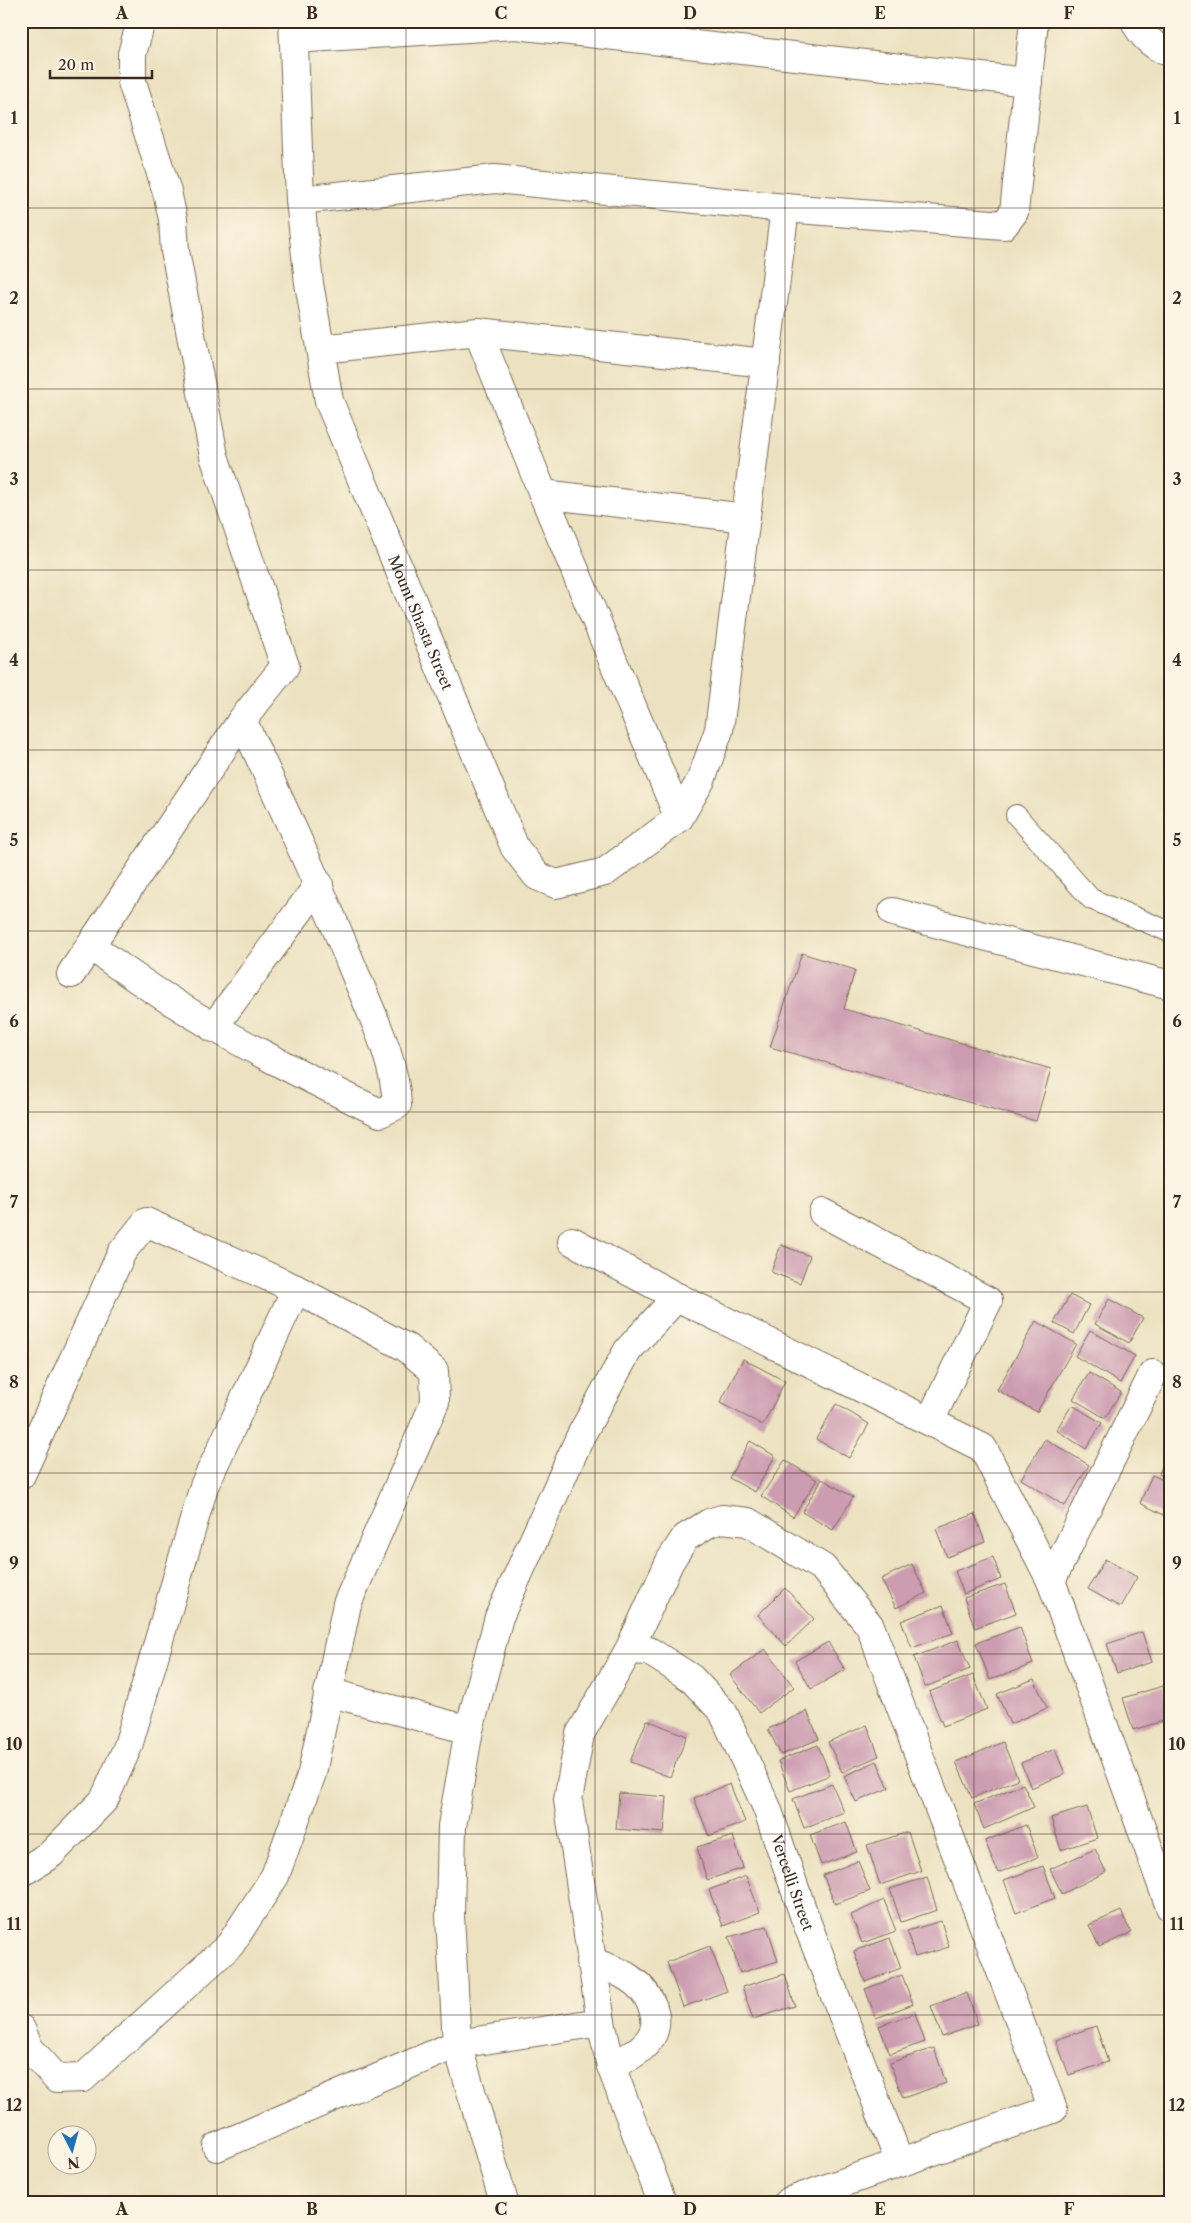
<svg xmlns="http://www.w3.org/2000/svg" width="1191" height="2223" font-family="'Libre Caslon Text',serif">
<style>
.building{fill:#cc9cb1}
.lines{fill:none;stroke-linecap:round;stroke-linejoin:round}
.service-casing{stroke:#796a57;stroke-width:22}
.minor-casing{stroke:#796a57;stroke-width:30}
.service{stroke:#fff;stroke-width:20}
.minor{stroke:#fff;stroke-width:28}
.grid{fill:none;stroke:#3b2a1e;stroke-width:1;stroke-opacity:0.55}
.labels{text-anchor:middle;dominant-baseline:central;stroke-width:4.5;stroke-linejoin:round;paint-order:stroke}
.street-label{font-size:15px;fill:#3b2a1e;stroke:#fcf5e5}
.neatline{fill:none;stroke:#3b2a1e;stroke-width:2}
.grid-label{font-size:16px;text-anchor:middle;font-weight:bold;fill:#3b2a1e}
</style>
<rect width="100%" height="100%" fill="#fcf5e5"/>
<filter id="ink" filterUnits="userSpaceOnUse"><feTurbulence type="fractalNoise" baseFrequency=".02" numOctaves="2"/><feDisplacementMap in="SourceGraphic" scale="10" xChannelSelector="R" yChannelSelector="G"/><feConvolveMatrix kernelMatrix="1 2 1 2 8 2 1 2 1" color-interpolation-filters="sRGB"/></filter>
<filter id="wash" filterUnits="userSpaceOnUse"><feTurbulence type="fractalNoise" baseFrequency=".0096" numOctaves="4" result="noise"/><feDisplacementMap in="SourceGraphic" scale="20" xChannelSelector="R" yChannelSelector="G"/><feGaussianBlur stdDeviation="1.12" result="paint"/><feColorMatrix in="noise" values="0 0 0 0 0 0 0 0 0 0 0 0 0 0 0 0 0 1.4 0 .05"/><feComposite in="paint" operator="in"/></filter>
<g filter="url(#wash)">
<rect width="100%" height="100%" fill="#ece2c1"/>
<g id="blocks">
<path class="building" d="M802 953 855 970 844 1009 1051 1069 1036 1121 770 1047Z
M781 1245 810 1256 800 1283 771 1272Z
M1070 1295 1089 1305 1074 1334 1054 1323Z
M1109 1299 1143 1318 1129 1343 1095 1324Z
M1036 1321 1076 1344 1037 1412 997 1390Z
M1090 1330 1135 1356 1120 1383 1075 1356Z
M743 1359 785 1381 763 1425 720 1403Z
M1089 1373 1121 1392 1105 1418 1073 1399Z
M836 1404 869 1424 849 1458 816 1439Z
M1072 1405 1102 1423 1086 1449 1056 1430Z
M1045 1439 1089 1465 1065 1506 1021 1479Z
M750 1441 775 1456 755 1492 729 1478Z
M1170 1445V1479L1159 1474Z
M785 1460 817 1480 793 1517 761 1496Z
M1152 1475 1170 1483V1518L1140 1503Z
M822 1479 853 1497 833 1530 802 1512Z
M975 1514 985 1542 947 1557 936 1529Z
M993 1557 1001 1579 964 1594 955 1571Z
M1105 1559 1137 1577 1120 1607 1088 1589Z
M912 1564 926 1593 896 1608 881 1579Z
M1005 1584 1016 1613 975 1628 964 1598Z
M785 1588 814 1619 786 1646 758 1615Z
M943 1605 953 1633 912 1648 901 1621Z
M1020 1627 1033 1664 990 1680 976 1643Z
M1142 1632 1152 1662 1117 1673 1107 1644Z
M958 1640 970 1669 925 1687 914 1657Z
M828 1642 845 1670 811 1689 795 1661Z
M765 1649 794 1687 759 1713 730 1675Z
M973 1675 987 1709 943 1726 929 1692Z
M1034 1679 1047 1708 1010 1724 997 1694Z
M1163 1686 1170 1709V1719L1133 1730 1123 1698Z
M807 1711 819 1739 781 1755 768 1729Z
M647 1720 687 1736 670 1777 630 1762Z
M867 1725 879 1756 842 1772 828 1742Z
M1003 1742 1018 1779 972 1798 956 1762Z
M818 1745 830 1775 790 1791 778 1761Z
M1055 1749 1065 1774 1031 1788 1021 1763Z
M877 1761 889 1788 856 1802 844 1776Z
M730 1784 745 1822 709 1836 694 1798Z
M832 1784 844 1812 804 1828 793 1799Z
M1023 1784 1034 1807 984 1829 974 1804Z
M619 1793 667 1797 664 1833 616 1829Z
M1087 1807 1097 1838 1061 1850 1051 1818Z
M846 1822 857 1852 821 1865 810 1835Z
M1026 1825 1038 1857 998 1873 985 1841Z
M908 1832 921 1871 880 1885 867 1845Z
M733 1836 743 1868 707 1880 697 1847Z
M1095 1849 1106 1872 1062 1894 1050 1869Z
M858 1861 870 1891 835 1904 823 1875Z
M1043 1866 1055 1898 1016 1913 1004 1880Z
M746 1876 760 1912 723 1926 709 1890Z
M927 1877 937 1910 901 1922 890 1889Z
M884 1900 896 1931 862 1943 851 1915Z
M1121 1911 1131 1933 1099 1947 1089 1925Z
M941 1921 949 1947 915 1957 907 1931Z
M767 1926 778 1961 740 1973 729 1937Z
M890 1938 901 1968 865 1982 854 1951Z
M710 1946 727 1991 683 2007 667 1962Z
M785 1974 795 2006 753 2019 742 1987Z
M902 1975 913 2004 876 2018 865 1989Z
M967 1993 978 2024 942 2037 931 2006Z
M915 2013 925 2042 890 2054 879 2026Z
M1096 2026 1108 2062 1069 2075 1056 2040Z
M934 2048 946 2083 903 2098 890 2063Z"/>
</g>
</g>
<g filter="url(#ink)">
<use href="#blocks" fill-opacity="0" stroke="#796a57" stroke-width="1"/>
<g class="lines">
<g class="service-casing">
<path id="service" d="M1016 815 1091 899 1170 932"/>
</g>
<g class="minor-casing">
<g id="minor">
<path id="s1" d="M293 21 300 200 309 283 329 401 515 848 537 876 556 884 605 872 679 818 701 780 719 730 785 208"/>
<path d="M1135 21C1141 36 1155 47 1170 53"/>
<path d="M294 39 516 25 1028 82"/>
<path d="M300 200 495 179 785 208 1004 225 1014 212 1034 21"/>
<path d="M478 332 766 363"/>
<path d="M321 349 478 332 543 494 679 818"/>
<path d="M543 494 746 518"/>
<path d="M893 912 1170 985"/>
<path d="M90 945C182 1015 276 1063 380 1113L397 1105C395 1060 373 1017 356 976 321 889 282 804 242 720"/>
<path d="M71 974 242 720 285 666 214 456 175 251 173 219 167 192 132 82V54L141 21"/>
<path d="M213 1028 319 884"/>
<path d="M823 1213 988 1301 930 1421"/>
<path d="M572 1241 677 1297 983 1448 1051 1581 1170 1907"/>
<path d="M21 1475 122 1252 146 1222 296 1289 407 1348 434 1371 435 1402 347 1604 312 1773 275 1876 230 1945 83 2078 57 2079 29 2048 21 2029"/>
<path d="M1051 1581 1153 1374"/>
<path id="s2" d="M629 1650 649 1651 691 1678 723 1712 767 1808 805 1918 900 2163"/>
<path d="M328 1692 469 1730"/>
<path d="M21 1873 51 1854 104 1800 128 1746 204 1486 296 1289"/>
<path d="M590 1961C603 1966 618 1970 629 1978 648 1990 665 2019 649 2040 639 2053 625 2059 611 2066"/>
<path d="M217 2147 457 2044 601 2022"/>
<path d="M504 2202 457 2044 450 1916 452 1826 469 1730 499 1617 581 1435 628 1350 677 1297"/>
<path d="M662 2202 611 2066 601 2022 568 1800 580 1734 629 1650 670 1561 685 1538 709 1523 722 1519 748 1522 823 1568 870 1626 1053 2109 788 2202"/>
</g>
</g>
<use href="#service" class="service"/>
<use href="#minor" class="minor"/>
</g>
</g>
<path class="grid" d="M217 21V2202M406 21V2202M595 21V2202M785 21V2202M974 21V2202M21 208H1170M21 389H1170M21 570H1170M21 750H1170M21 931H1170M21 1112H1170M21 1292H1170M21 1473H1170M21 1654H1170M21 1834H1170M21 2015H1170"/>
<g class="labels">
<g class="street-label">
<text stroke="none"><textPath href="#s1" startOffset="622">Mount Shasta Street</textPath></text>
<text stroke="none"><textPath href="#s2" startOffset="301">Vercelli Street</textPath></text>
</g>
</g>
<rect width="1191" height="2223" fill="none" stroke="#fcf5e5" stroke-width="55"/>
<g transform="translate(72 2150) rotate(174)"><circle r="24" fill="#fcf5e5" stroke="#afa495"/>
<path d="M0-4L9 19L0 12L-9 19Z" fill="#1f6fb2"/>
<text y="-8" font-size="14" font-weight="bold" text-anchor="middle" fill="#3b2a1e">N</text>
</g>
<path d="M50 70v8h102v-8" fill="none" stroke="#3b2a1e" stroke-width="2.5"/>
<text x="58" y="70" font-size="15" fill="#3b2a1e" stroke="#fcf5e5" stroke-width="4" paint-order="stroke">20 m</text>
<rect x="28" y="28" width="1136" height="2168" class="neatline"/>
<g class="grid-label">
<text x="122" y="19">A</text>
<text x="312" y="19">B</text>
<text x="501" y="19">C</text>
<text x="690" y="19">D</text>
<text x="880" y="19">E</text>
<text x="1069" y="19">F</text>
<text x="14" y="124">1</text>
<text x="1177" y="124">1</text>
<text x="14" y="304">2</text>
<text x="1177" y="304">2</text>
<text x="14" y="485">3</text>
<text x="1177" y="485">3</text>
<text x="14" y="666">4</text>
<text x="1177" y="666">4</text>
<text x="14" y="846">5</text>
<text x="1177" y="846">5</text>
<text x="14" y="1027">6</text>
<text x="1177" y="1027">6</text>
<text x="14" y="1208">7</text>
<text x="1177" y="1208">7</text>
<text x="14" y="1388">8</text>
<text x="1177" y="1388">8</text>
<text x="14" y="1569">9</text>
<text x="1177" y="1569">9</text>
<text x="14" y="1750">10</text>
<text x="1177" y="1750">10</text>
<text x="14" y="1930">11</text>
<text x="1177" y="1930">11</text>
<text x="14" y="2111">12</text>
<text x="1177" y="2111">12</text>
<text x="122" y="2215">A</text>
<text x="312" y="2215">B</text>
<text x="501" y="2215">C</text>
<text x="690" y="2215">D</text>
<text x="880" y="2215">E</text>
<text x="1069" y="2215">F</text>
</g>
</svg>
